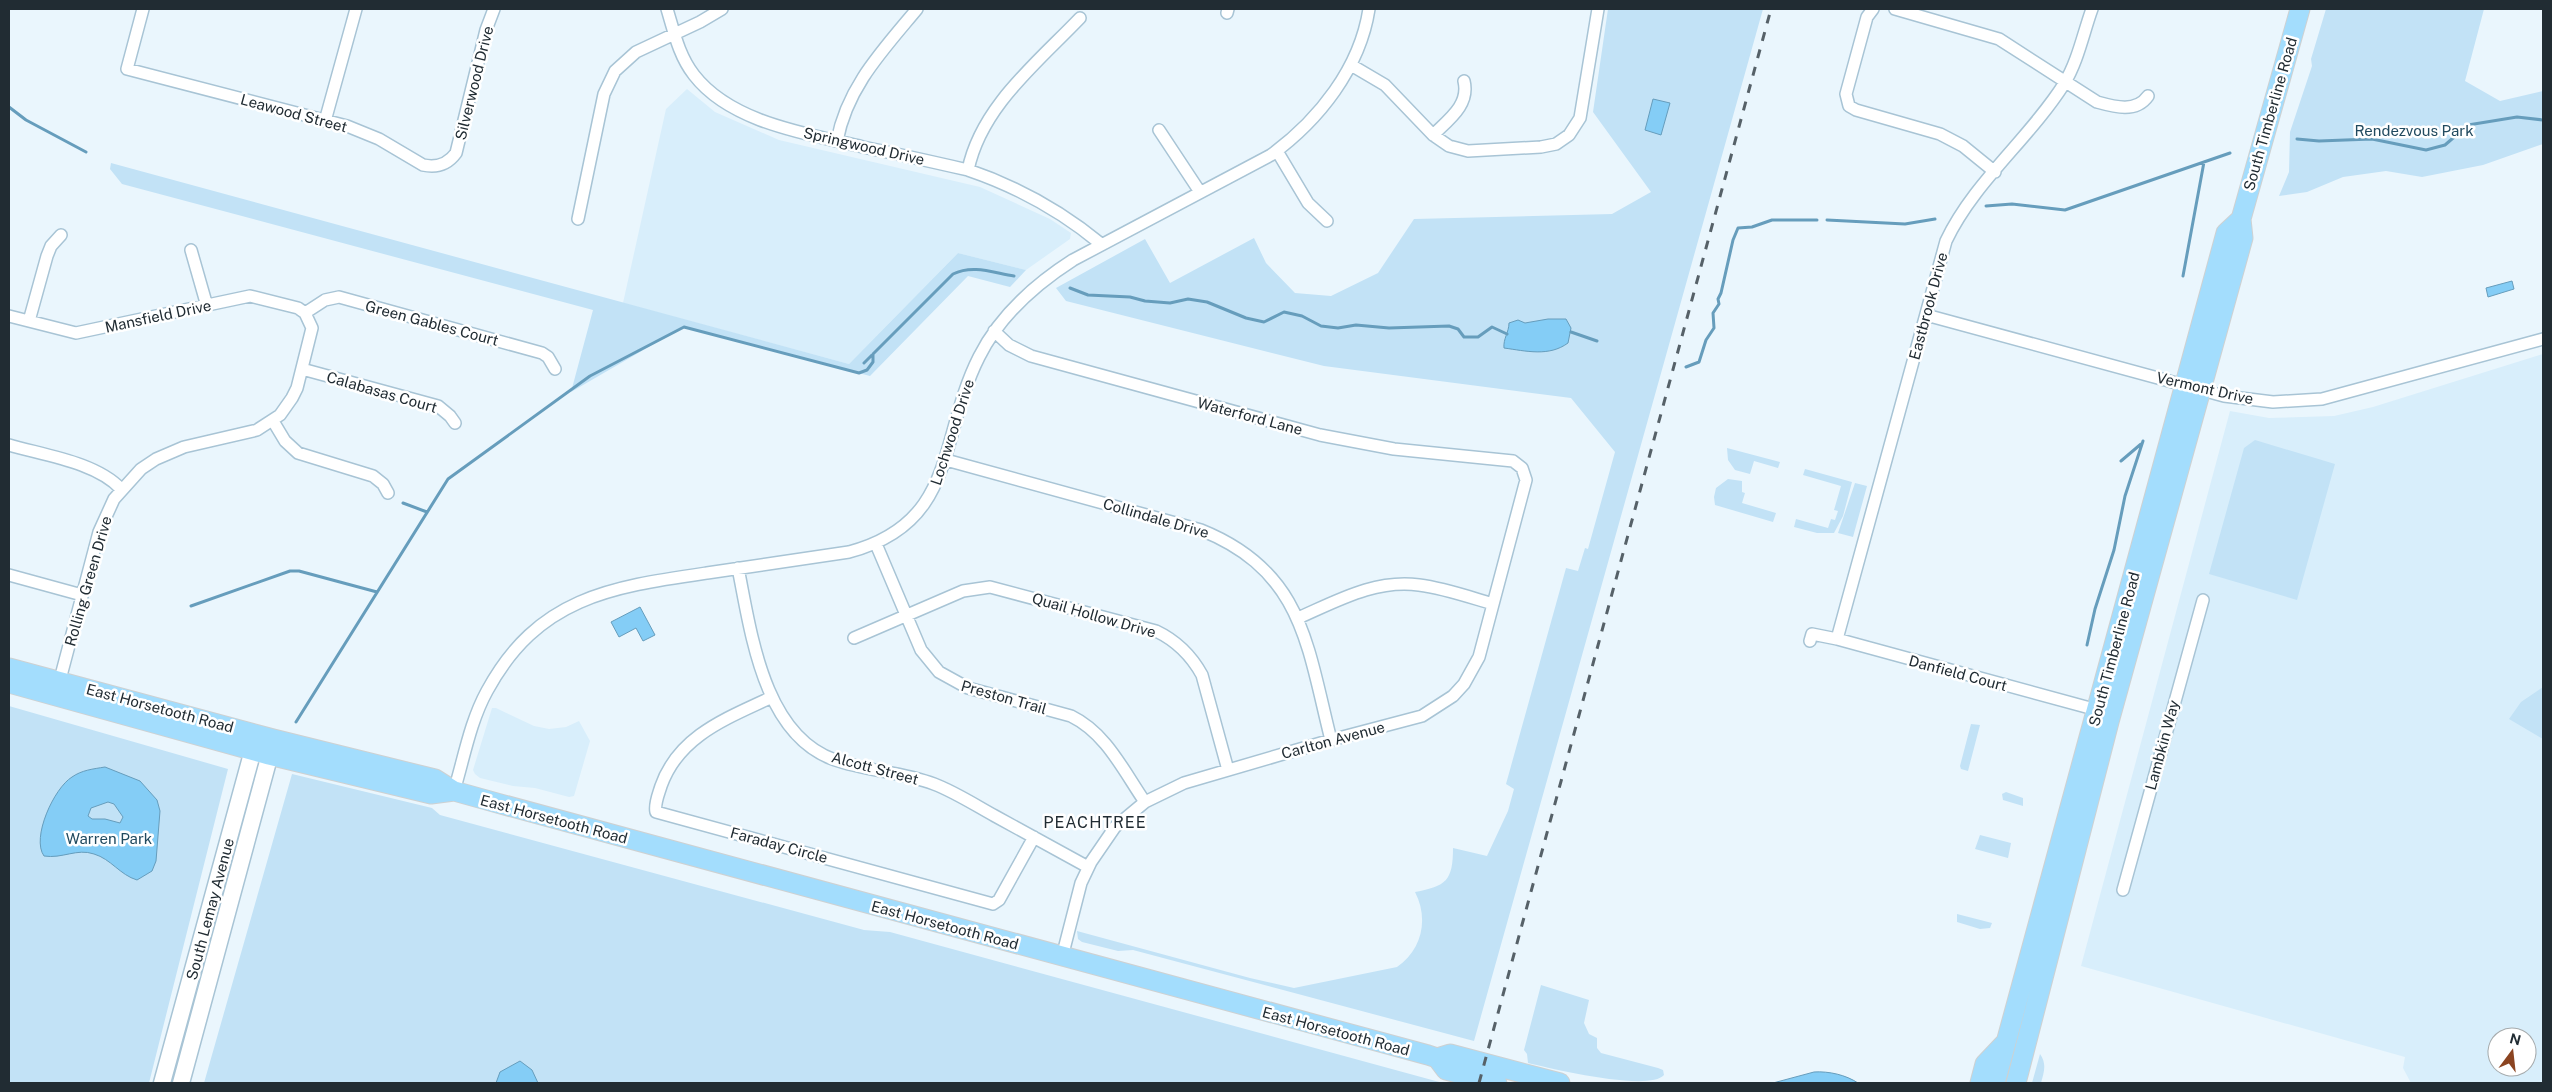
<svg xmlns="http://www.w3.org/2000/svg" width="2552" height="1092" font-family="'Public Sans',sans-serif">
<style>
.built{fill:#d8eefb;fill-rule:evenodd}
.green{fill:#c2e2f6}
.water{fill:#84cdf6;stroke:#669dbc;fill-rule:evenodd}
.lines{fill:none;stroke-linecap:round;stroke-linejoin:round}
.stream{stroke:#669dbc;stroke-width:3}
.street-casing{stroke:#a8c4d5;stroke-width:14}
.secondary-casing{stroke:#a8c4d5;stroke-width:19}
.primary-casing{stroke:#ced1d2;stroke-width:21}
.street{stroke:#fff;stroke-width:11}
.secondary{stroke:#fff;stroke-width:16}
.primary{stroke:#a3ddfd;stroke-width:19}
.rail{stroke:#566168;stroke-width:3;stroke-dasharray:9 9;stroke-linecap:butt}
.labels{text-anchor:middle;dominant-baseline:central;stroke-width:5;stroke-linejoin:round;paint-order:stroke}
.street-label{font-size:15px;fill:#212c33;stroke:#fff}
.park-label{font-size:15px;fill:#214a5f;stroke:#fff}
.neighbourhood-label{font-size:16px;letter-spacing:1px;fill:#212c33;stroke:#fff}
</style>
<rect width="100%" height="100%" fill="#eaf6fd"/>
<path class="built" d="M687 89 715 112 779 140 980 187 1050 219 1071 233 1070 239 1026 270 958 253 849 364 623 303 666 109Z
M2543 354V1083H2411L2403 1068 2405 1057 2081 966 2230 411 2269 418 2334 416 2373 407ZM2497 1037H2527V1067H2497Z
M492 708H496L534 726 549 729 566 727 579 721 590 741 574 796 569 797 535 788 513 786 480 778 475 774 473 770Z"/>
<path class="green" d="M1608 9H1763L1474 1041 1133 950 1118 951 1082 942 1078 939 1077 931 1250 978 1294 988 1397 967C1422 950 1429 919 1415 892 1446 886 1453 881 1453 848L1487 856 1508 811 1514 789 1506 784 1566 568 1578 571 1585 548 1588 549 1615 452 1571 398 1324 366 1066 301 1056 288 1145 239 1170 283 1254 238 1266 263 1295 293 1331 296 1378 273 1414 219 1612 214 1651 192 1593 112Z
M2326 9H2484L2465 81 2500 101 2543 91V144L2483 165 2422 177 2386 171 2343 177 2307 192 2279 196 2289 172 2290 132 2312 66 2311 59Z
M111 163 849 364 958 253 1026 270 1010 287 968 276 870 376 683 327 571 392 593 310 122 184 110 169Z
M2255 440 2335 464 2297 600 2209 574 2244 448Z
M1727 448 1780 462 1778 468 1754 461 1750 474 1735 470 1728 460Z
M1805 469 1852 482 1843 516 1834 533H1817L1794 527 1796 519 1828 528 1831 519 1835 520 1838 511 1834 510 1841 486 1803 475Z
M1728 479 1742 481V492L1745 493 1742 503 1776 513 1773 522 1715 505 1714 497 1716 488Z
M1855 483 1867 486 1853 537 1838 533Z
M2543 687V739L2509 719 2521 702Z
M9 706 228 769 149 1083H9Z
M1971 724 1980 725 1968 771 1961 769 1960 766Z
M292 774 432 808 440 815 864 930 890 932 1443 1083H204Z
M2006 792 2023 798V806L2003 800 2002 794Z
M1980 835 2011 843 2008 858 1975 849Z
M1957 914 1992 923 1990 928 1980 929 1957 922Z
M1541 985 1589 1000 1584 1023 1589 1034 1597 1038V1048L1601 1053 1658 1068 1663 1070 1664 1075C1649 1092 1553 1069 1528 1063L1527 1054 1524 1050Z
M2040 1054C2047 1064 2044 1072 2041 1083H2032Z"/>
<path class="water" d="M1653 99 1670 103 1661 135 1645 130Z
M2512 281 2514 289 2488 297 2486 288Z
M1548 319H1566L1571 328 1568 343C1549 357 1526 351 1504 348 1503 339 1509 332 1509 323L1518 320 1525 323Z
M640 607 655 635 643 641 636 628 619 637 611 622Z
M105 767 140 781 157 800 160 811 156 861 152 871 137 880C120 875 111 859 94 854 77 848 62 859 44 856 31 838 54 788 72 777 82 770 93 769 105 767ZM108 802 114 804 123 817 120 823 105 819H92L88 816 91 808Z
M520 1061 532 1070 538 1083H496L500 1072Z
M1814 1072C1829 1071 1846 1075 1858 1083H1773Z"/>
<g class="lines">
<path class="stream" d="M9 107 26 120 86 152
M2297 139 2319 141 2372 139 2426 150 2445 145 2468 125 2517 117 2543 120
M1986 206 2012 204 2065 210 2230 153
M1827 220 1905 224 1935 219
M2183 276 2204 162
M1070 288 1088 295 1130 297 1145 301 1170 303 1188 299 1207 302 1246 318 1264 322 1284 312 1302 316 1321 326 1338 328 1356 325 1389 328 1449 326 1458 329 1464 337H1478L1492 327 1507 334
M1571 332 1597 341
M864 363 953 274C973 264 994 273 1014 276
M1686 367 1699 362 1706 340 1714 328 1713 313 1719 304 1718 299 1721 293 1733 240 1738 228 1752 227 1772 220H1817
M2121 461 2141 444
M403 503 427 512
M191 606 290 571H299L377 592
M2087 645 2095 609 2114 550 2125 496 2143 441
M296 722 448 479 590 376 684 327 859 373 867 370 873 362V354"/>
<g class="street-casing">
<path id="street" d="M143 9 127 69 347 126 379 139 423 165C437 168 448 164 456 153L486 30 494 9
M667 9C674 32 679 56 694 75 731 123 808 134 863 147 898 154 933 162 968 170 1018 187 1060 210 1101 244
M1873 9 1867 17 1846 94 1849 106 1856 110 1940 134 1963 146 1995 172
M1895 9 1999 39 2097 102C2115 107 2136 113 2148 96
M1227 13 1228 9
M1351 65 1385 85 1433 135 1449 146 1468 151 1541 147 1556 144 1569 135 1580 118 1598 9
M325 121 356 9
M1159 130 1200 192
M1433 135C1448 120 1470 105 1464 81
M837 141C847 87 883 50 917 9
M1277 151 1308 203 1327 221
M968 170C981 107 1037 63 1080 18
M578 219 604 94 615 71 636 52 700 22 722 9
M191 250 207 306
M305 313 325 300 339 297 542 353 548 357 555 369
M1926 315 2224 396 2273 402 2322 399 2543 339
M9 316 76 333 250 296 298 308 305 313 312 328 297 388 292 398 280 415 257 430 184 447 156 459 141 469 114 499 99 532 58 687
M29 321 47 256 51 246 61 235
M994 331 1009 345 1031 356 1320 435 1394 449 1513 461 1522 468 1526 480 1479 657 1464 684 1453 696 1422 716 1331 740 1184 783 1145 802 1115 827 1091 862 1081 883 1062 957
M302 369 438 406 450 416 455 423
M273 421 285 441 298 453 373 476 383 484 388 493
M9 445C43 455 96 462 121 489
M946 460 1201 530C1303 571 1307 645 1331 740
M876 544 921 650 939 672 968 688 1071 716C1106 733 1123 770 1145 802
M738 568C751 632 763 735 835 760 867 771 902 772 934 784 955 792 975 805 995 816 1026 833 1057 850 1088 867
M9 575 82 595
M1298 618C1337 601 1375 579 1419 585 1444 588 1469 597 1493 604
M854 638 963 591 990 587 1156 631C1177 641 1191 655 1202 675L1228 770
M1837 639 1946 241C1974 182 2029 139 2064 84 2078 61 2083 34 2092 9
M1810 641 1812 634 1837 639 2101 711
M772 697C728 718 679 735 661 786 659 793 654 804 656 812L993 904 999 900 1034 837
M454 791C464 758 470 722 487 691 538 597 611 587 707 573 754 566 802 559 849 552 958 523 938 438 979 357 1000 315 1034 285 1073 260L1271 155C1319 120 1360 68 1369 9
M2123 890 2203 600"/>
</g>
<g class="secondary-casing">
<path id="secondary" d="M162 1083 256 739
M181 1083 273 743"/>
</g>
<g class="primary-casing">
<path id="primary" d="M9 668 273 739 435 779 454 791 497 803 1428 1055 1437 1058 1450 1054 1560 1083
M9 683 269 755 431 794 454 791
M1437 1058 1446 1070 1497 1083
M1980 1083 1985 1064 2004 1044
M1995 1083 2226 233 2241 219
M2016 1083 2109 722 2243 238 2241 219 2300 9"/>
</g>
<use href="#street" class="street"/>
<use href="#secondary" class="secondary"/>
<use href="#primary" class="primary"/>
<path class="rail" d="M1479 1083 1771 9"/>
</g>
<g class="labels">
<g class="street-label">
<text transform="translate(474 83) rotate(-76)">Silverwood Drive</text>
<text transform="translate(294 113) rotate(15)">Leawood Street</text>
<text transform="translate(2270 114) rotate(-74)">South Timberline Road</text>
<text transform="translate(864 146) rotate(13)">Springwood Drive</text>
<text transform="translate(1928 306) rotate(-75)">Eastbrook Drive</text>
<text transform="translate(158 316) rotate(-12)">Mansfield Drive</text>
<text transform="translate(432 323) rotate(15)">Green Gables Court</text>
<text transform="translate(2205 388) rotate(13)">Vermont Drive</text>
<text transform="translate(382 392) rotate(16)">Calabasas Court</text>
<text transform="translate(1250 416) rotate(15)">Waterford Lane</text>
<text transform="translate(952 432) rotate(-72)">Lochwood Drive</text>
<text transform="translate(1156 518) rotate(16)">Collindale Drive</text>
<text transform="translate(88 581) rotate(-74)">Rolling Green Drive</text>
<text transform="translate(1094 615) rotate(16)">Quail Hollow Drive</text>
<text transform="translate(2114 649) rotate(-75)">South Timberline Road</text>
<text transform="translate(1958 673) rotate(15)">Danfield Court</text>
<text transform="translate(1004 697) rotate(16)">Preston Trail</text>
<text transform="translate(160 708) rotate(15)">East Horsetooth Road</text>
<text transform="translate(1333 740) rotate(-15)">Carlton Avenue</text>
<text transform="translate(2162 745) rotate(-75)">Lambkin Way</text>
<text transform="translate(875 768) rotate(15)">Alcott Street</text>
<text transform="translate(554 819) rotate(15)">East Horsetooth Road</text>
<text transform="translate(779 845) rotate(15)">Faraday Circle</text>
<text transform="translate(210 909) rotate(-75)">South Lemay Avenue</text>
<text transform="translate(945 925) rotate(15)">East Horsetooth Road</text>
<text transform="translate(1336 1031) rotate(15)">East Horsetooth Road</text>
</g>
<g class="park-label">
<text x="2414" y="130">Rendezvous Park</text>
<text x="109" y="838">Warren Park</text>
</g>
<g class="neighbourhood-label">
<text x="1095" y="822">PEACHTREE</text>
</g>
</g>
<rect width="2552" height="1092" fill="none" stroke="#212c33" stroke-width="20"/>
<g transform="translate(2512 1052) rotate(15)"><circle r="24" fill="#ffffff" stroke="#a6abad"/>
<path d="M0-4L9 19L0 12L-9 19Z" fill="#8b4421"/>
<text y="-8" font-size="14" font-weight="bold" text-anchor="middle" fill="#212c33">N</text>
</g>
</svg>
